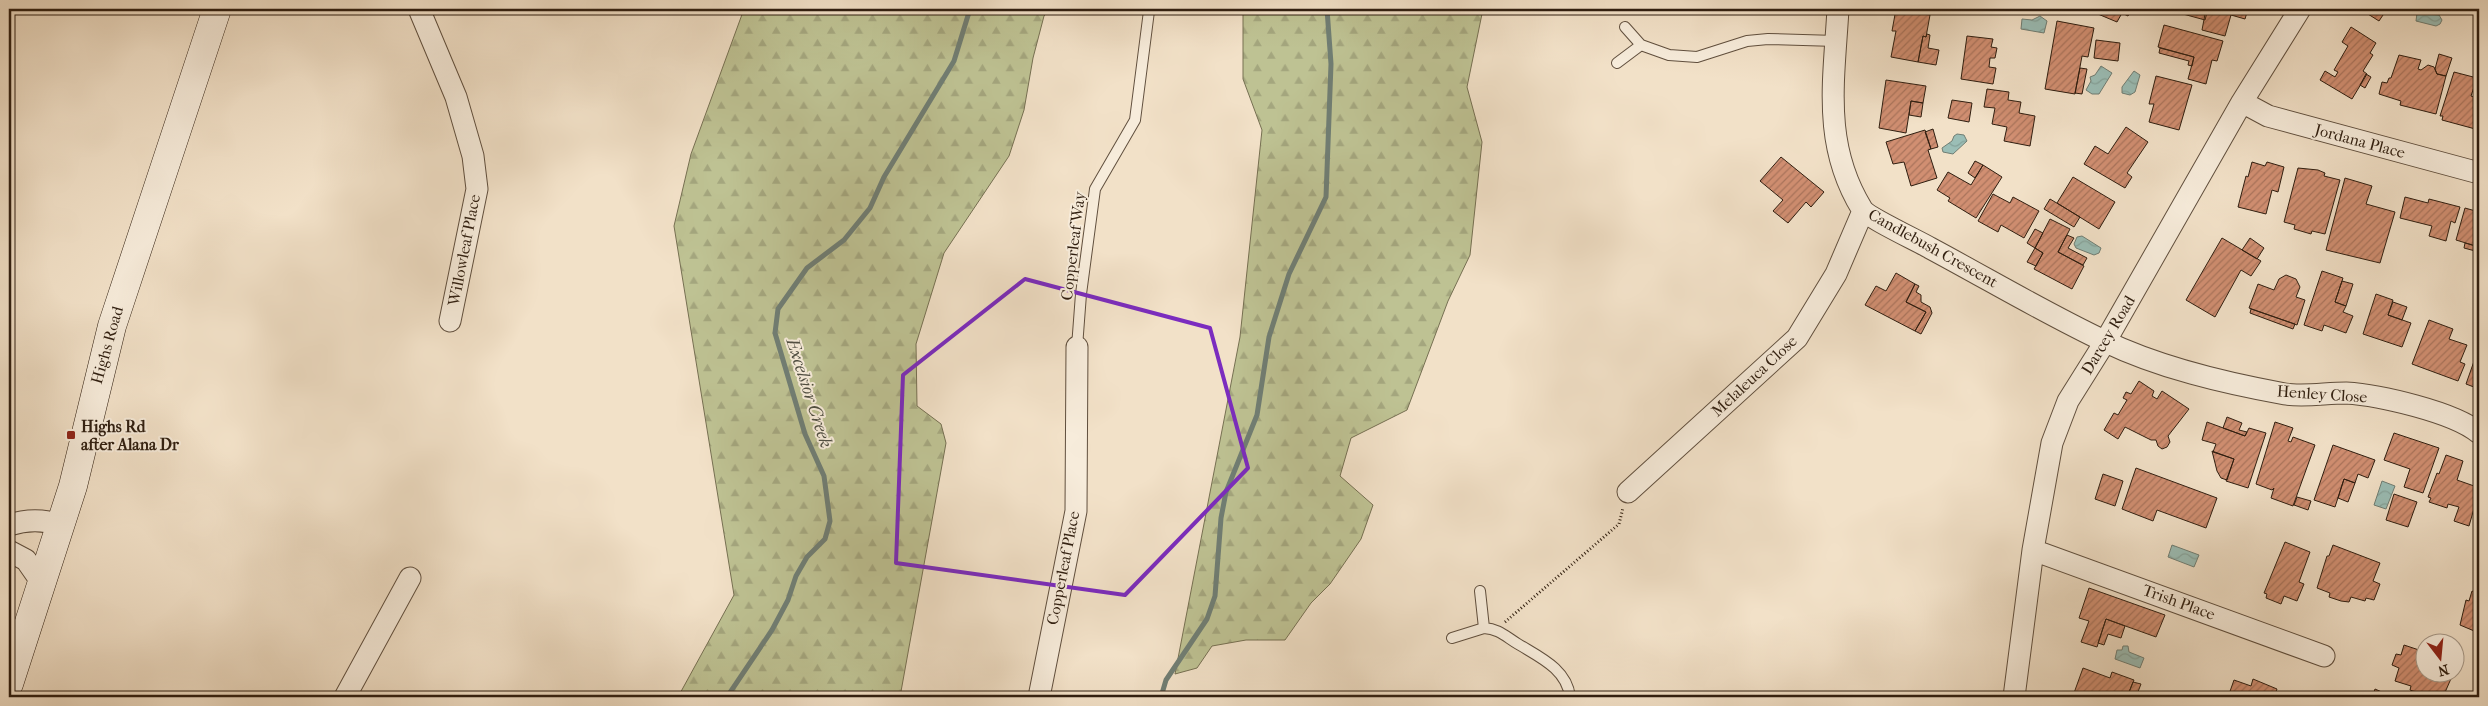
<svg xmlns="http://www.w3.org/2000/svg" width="2488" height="706" font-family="'IM FELL French Canon',serif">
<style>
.forest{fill:url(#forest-firs);stroke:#767052}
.water{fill:url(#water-waves);stroke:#707e74}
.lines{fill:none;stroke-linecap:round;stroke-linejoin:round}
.stream{stroke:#707e74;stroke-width:5}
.building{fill:url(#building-hatch);stroke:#2f1e10}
.lane-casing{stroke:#604f3e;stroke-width:12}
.street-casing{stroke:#604f3e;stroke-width:23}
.secondary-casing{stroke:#2f1e10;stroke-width:29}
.path{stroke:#2f1e10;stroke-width:3;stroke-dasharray:1 2.5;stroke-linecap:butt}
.lane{stroke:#f7ecdb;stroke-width:10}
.street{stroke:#f7ecdb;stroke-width:21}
.secondary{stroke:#f7ecdb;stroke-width:28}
.marked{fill:none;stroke:#7b2cbf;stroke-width:4;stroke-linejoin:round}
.poi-dot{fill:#8f2418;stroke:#f7ecdb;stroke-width:2}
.labels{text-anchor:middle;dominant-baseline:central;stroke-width:4;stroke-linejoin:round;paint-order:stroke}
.street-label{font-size:16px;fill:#2f1e10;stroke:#f7ecdb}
.poi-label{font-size:16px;font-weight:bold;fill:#2f1e10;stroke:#f7ecdb;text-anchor:start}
.water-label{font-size:18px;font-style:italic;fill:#4f4e42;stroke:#f7ecdb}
</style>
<defs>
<pattern id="forest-firs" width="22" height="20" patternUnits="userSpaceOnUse" patternTransform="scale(1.25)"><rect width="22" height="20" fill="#bec293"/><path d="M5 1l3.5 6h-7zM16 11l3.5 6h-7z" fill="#a4a67e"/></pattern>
<pattern id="water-waves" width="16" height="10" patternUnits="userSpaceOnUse" patternTransform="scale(1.25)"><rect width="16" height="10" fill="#9bbeb6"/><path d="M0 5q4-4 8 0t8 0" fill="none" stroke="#86a39b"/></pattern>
<pattern id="building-hatch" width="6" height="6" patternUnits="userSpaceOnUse" patternTransform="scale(1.25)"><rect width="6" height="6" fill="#d18f72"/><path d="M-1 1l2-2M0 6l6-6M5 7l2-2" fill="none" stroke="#aa745c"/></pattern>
</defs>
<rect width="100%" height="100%" fill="#f2e1c8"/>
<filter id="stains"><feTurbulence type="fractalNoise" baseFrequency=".004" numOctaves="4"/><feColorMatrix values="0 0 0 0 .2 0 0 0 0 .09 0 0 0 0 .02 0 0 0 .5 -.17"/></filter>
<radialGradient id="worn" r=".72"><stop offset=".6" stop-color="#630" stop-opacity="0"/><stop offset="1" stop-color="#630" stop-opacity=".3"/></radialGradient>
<path class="forest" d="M744 9H1050L1044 16 1033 58 1024 110 1009 156 944 253 916 344 917 406 941 424 946 443 900 697H678L734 595 674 226 691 154Z
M1243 9H1483L1467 87 1482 142 1470 255 1448 301 1407 410 1351 438 1340 476 1373 505 1361 539 1330 584 1311 603 1285 640H1246L1212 646 1197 668 1175 674 1240 337 1262 130 1243 79Z"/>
<path class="water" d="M2423 10 2427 14 2439 15 2442 20 2440 24 2436 26 2416 21 2417 13Z
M2040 16 2047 21 2044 33 2021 29 2022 19 2032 20Z
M2101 66 2112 73 2099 94H2092L2086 90 2091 81 2090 77 2095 75Z
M2134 71 2140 75 2135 92 2130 95 2122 93V87Z
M1957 134 1964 135 1967 141 1953 154 1943 152 1942 148 1952 141 1954 136Z
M2082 236 2101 248 2099 253 2094 255 2076 248 2074 244 2077 237Z
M2382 481 2395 486 2386 509 2374 505Z
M2172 545 2199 555 2194 567 2168 557Z
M2123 646H2128L2129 652 2144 658 2140 668 2115 659 2117 650H2122Z"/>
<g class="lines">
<path class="stream" d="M727 697 772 630 788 600 796 576 807 557 825 539 830 521 824 476 805 434 775 333 778 309 807 268 844 240 870 208 884 177 954 61 970 9
M1161 697 1166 680 1207 619 1215 596 1221 518 1226 492 1257 415 1269 337 1289 274 1326 197 1331 64 1327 9"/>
</g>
<path class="building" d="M1896 9 1930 15 1926 37 1923 36 1918 62 1891 57 1896 31H1892Z
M2017 9H2042L2041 14Z
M2086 9H2132L2128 16 2122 13 2117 22Z
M2185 9H2208L2205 20 2183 14Z
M2206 9H2248L2245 19 2231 15 2225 36 2202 30Z
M2360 9H2387L2379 21Z
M2452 9H2475L2474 13Z
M2057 21 2094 28 2088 57 2082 56 2075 94 2045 89Z
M2164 25 2223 41 2217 61 2212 60 2206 84 2188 79 2194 57 2158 47Z
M2351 27 2376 43 2370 53 2373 55 2363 71 2367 74 2352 99 2320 80 2325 71 2335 77 2338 72 2334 70 2348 46 2342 42Z
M1927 34 1930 35 1928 48 1939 50 1936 65 1918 62 1923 36 1926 37Z
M1967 36 1993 39 1991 47 1997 48 1995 58H1990L1989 67 1996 68 1993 84 1961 79Z
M2096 40 2120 43 2118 61 2094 58Z
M2160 48 2194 57 2192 66 2188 65 2189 61 2159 53Z
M2439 54 2452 58 2446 76 2437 74 2435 69Z
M2399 55 2421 60 2418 69 2421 70 2428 65 2434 67 2437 74 2446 76 2436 114 2400 105 2401 101 2379 94 2382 82 2387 83 2389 78H2391Z
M2080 68 2087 69 2082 94 2075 93Z
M2454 72 2477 78 2471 96 2479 99V130L2442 120 2443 116H2440Z
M2366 74 2371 77 2365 88 2360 85Z
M2156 76 2192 85 2179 130 2149 122 2154 104H2149Z
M1886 80 1926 86 1923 103 1911 101 1906 133 1879 128Z
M1987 89 2009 92 2008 100 2021 102 2019 113 2035 116 2030 146 2004 141 2007 127 1992 124 1995 108 1984 107Z
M1952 100 1972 103 1969 122 1948 118Z
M1911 101 1923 103 1921 117 1909 115Z
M2126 127 2148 142 2127 173 2132 177 2125 188 2084 164 2095 146 2108 154Z
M1933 129 1938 147 1931 149 1925 132Z
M1925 130 1931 149 1928 150 1937 178 1911 186 1904 162 1893 164 1886 142Z
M1781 157 1824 192 1811 207 1806 202 1788 223 1773 211 1783 200 1760 181Z
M1975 161 1983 165 1975 178 1968 173Z
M2252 162 2265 166 2267 162 2284 167 2278 192 2272 190 2266 214 2238 207 2246 176 2248 177Z
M1983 165 2002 177 1976 218 1948 201 1950 198 1937 190 1948 172 1971 185Z
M2298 168 2318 170 2325 173 2324 176 2340 180 2325 234 2312 231 2311 234 2294 229 2295 225 2284 222Z
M2073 177 2115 202 2099 229 2057 203Z
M2345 178 2372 186 2366 204 2395 212 2380 263 2326 250Z
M1993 194 2010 203 2013 197 2039 211 2024 238 2001 225 1998 232 1978 221Z
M2405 197 2428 203 2429 199 2460 207 2455 223 2451 221 2446 241 2429 236 2432 226 2400 218Z
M2050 199 2080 217 2074 227 2044 209Z
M2465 208 2479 212V247L2456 240Z
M2050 219 2070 229 2058 252 2084 266 2072 289 2034 269 2043 253 2035 248Z
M2035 229 2043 233 2035 248 2027 243Z
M2067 235 2074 238 2068 248 2087 258 2083 265 2058 252Z
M2222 238 2261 261 2251 276 2241 270 2215 317 2186 300Z
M2250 238 2264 248 2257 259 2242 250Z
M2465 243 2479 247V252L2464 248Z
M2035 248 2043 253 2036 266 2027 262Z
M2322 271 2343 278 2335 302 2346 306 2343 312 2353 316 2346 333 2324 325 2322 331 2304 325Z
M1896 273 1915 284 1906 302 1926 312 1915 331 1865 305 1876 286 1886 291Z
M2286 275 2296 279 2300 287 2296 297 2305 300 2297 325 2249 308 2258 284 2274 290 2279 279Z
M2342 281 2353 284 2346 306 2335 302Z
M1915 284 1919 286 1916 292 1921 295V302L1930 307 1932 313 1921 334 1915 331 1926 312 1906 302Z
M2376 294 2393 300 2388 315 2411 323 2402 347 2363 334Z
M2393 302 2407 307 2402 320 2388 315Z
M2251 309 2295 324 2293 329 2250 313Z
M2429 320 2453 329 2449 339 2467 345 2460 362 2465 364 2458 381 2412 364Z
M2479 347V389L2466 384Z
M2139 381 2154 391 2152 396 2157 399 2162 391 2189 409 2168 436 2170 442 2167 447 2162 449 2158 446 2156 440H2151L2125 427 2118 439 2104 430 2114 413 2118 415 2127 400 2123 398 2126 392 2131 394Z
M2227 417 2242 423 2239 430 2247 432 2245 436 2223 428Z
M2207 422 2245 436 2249 428 2266 433 2248 488 2226 481 2234 459 2213 452 2216 444 2202 440Z
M2275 422 2293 428 2288 441 2291 442 2293 437 2315 445 2293 506 2271 498 2274 488 2272 490 2256 484Z
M2394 433 2439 448 2423 493 2404 487 2410 469 2384 460Z
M2333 445 2375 460 2368 478 2358 474 2355 483 2344 479 2335 507 2314 500Z
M2212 451 2234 459 2227 480 2221 478 2217 471Z
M2446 455 2463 461 2457 480 2477 487 2476 490 2479 491 2469 526 2454 521 2459 507 2448 504 2447 508 2429 502 2431 498 2428 497 2437 473 2439 474Z
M2136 468 2217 498 2206 528 2157 510 2153 521 2122 509Z
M2103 474 2123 481 2115 506 2095 499Z
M2344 479 2355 483 2348 502 2338 498Z
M2394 494 2417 502 2408 527 2386 520Z
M2297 497 2311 501 2308 510 2294 505Z
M2477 516 2479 518V535L2474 528Z
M2285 542 2310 552 2299 582 2304 584 2297 601 2284 596 2281 604 2266 598 2267 594 2264 593Z
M2333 545 2380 563 2373 581 2380 584 2374 600 2366 598 2365 601 2351 597 2349 602 2341 601 2329 597 2330 593 2317 588 2327 556H2329Z
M2089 588 2165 615 2156 637 2106 619 2097 647 2081 642 2089 621 2079 618Z
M2472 591 2479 594V633L2460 625 2466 600 2469 601Z
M2106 619 2125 626 2121 638 2108 634 2104 645 2098 643Z
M2425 644 2426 674H2453L2443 697 2429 692 2428 696 2410 690 2411 686 2395 681 2399 668 2392 665 2396 654 2401 655 2404 645 2419 650V648L2423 649Z
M2083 668 2110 678 2112 672 2134 680 2127 697H2085L2074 693Z
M2253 679 2277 689 2274 697H2228L2234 680 2251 686Z
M2133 682 2141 684 2136 697H2127Z
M2375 689 2393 697H2372Z"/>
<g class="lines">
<g class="lane-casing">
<path id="lane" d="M1625 27 1641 45 1669 55 1697 57 1747 41 1768 39 1836 41
M1617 63 1641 45
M1077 347 1081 294 1095 189 1135 120 1149 11
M1480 591 1484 628C1499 629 1505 636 1518 644 1539 657 1567 669 1570 697
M1452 638 1484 628"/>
</g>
<g class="street-casing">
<path id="street" d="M419 9 456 97 473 156 477 189 450 321
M1838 9C1834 81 1822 144 1862 209 1867 217 1918 241 1930 248 1988 279 2045 313 2104 341 2160 368 2224 383 2285 394 2304 397 2326 393 2346 393 2379 395 2454 412 2479 433
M2242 102 2268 116 2479 173
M1628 492 1797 338 1836 274 1863 211
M9 525C27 519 43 519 61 525
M2033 550 2324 656
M9 551 26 560 42 583
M345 697 410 578
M1039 697 1076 511 1077 347
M2014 697 2033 550 2052 443 2068 401 2105 342 2242 102 2300 9"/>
</g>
<g class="secondary-casing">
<path id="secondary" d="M9 684 73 486 112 326 217 9"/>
</g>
<path class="path" d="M1505 622 1619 524 1623 508"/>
<use href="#lane" class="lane"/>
<use href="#street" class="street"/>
<use href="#secondary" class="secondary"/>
</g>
<path class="marked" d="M1025 279 1210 328 1248 468 1125 595 896 563 903 375Z"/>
<rect class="poi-dot" x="66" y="430" width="10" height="10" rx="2.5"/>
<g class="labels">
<g class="street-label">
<text transform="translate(2360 141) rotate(15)">Jordana Place</text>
<text transform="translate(1073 246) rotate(-83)">Copperleaf Way</text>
<text transform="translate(1933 248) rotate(29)">Candlebush Crescent</text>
<text transform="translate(464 250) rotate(-79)">Willowleaf Place</text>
<text transform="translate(2108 335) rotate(-59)">Darcey Road</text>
<text transform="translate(107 345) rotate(-74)">Highs Road</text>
<text transform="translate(1754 376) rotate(-43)">Melaleuca Close</text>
<text transform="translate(2322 394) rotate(4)">Henley Close</text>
<text transform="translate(1063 568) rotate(-79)">Copperleaf Place</text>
<text transform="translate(2179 602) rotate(20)">Trish Place</text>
</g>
<g class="poi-label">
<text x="81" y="426">Highs Rd<tspan x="81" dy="18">after Alana Dr</tspan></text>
</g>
<g class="water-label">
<text transform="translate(809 393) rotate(72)">Excelsior Creek</text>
</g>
</g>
<rect width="2488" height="706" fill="none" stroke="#f2e1c8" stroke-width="30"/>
<rect x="10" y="10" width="2468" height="686" fill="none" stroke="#2f1e10" stroke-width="2.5"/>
<rect x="15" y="15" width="2458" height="676" fill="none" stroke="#2f1e10"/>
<g transform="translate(2440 658) rotate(164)"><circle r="24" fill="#f7ecdb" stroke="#a79a8a"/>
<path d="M0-4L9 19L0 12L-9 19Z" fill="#8f2418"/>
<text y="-8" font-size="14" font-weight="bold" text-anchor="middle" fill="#2f1e10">N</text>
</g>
<rect width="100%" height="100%" filter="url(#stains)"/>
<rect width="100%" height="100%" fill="url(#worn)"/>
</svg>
